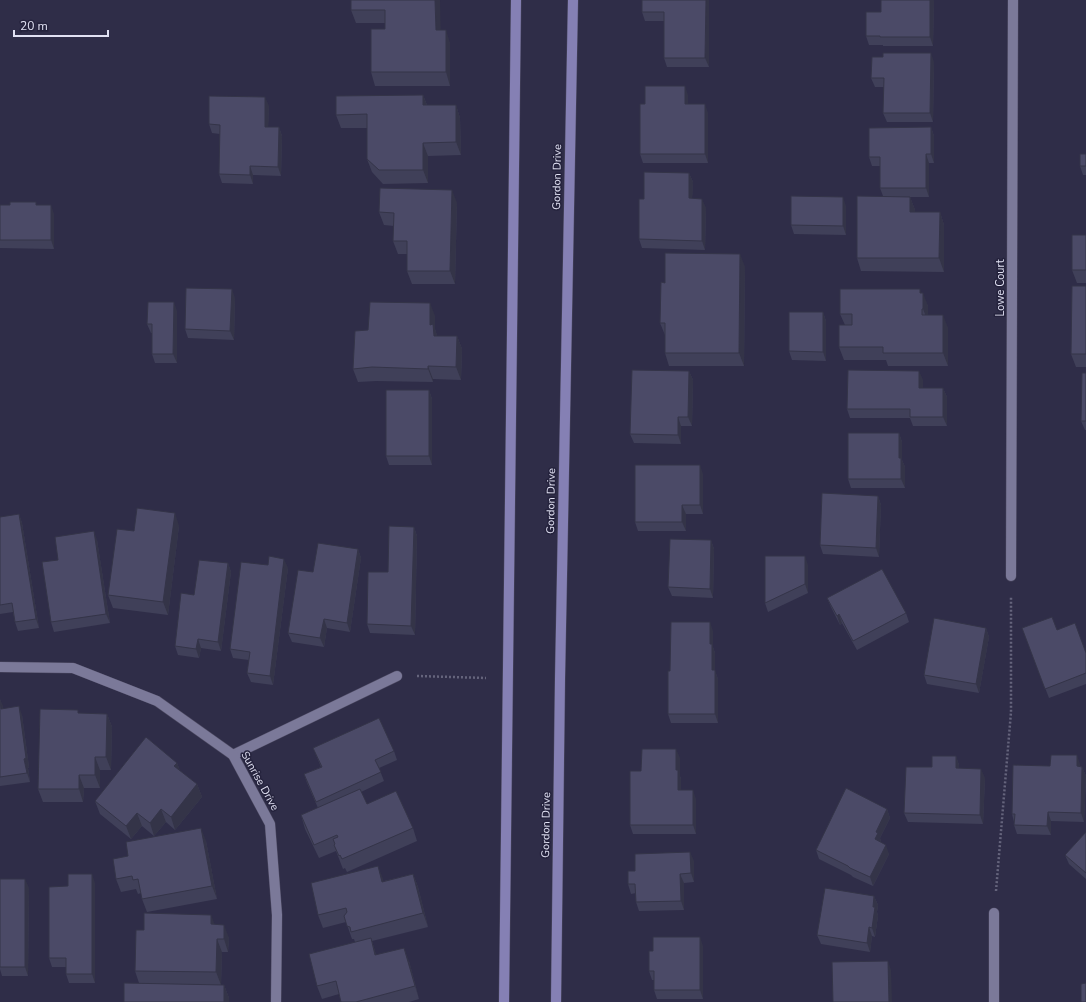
<svg xmlns="http://www.w3.org/2000/svg" width="1086" height="1002" font-family="'Nunito Sans',sans-serif">
<style>
.lines{fill:none;stroke-linecap:round;stroke-linejoin:round}
.lane-casing{stroke:#4c4961;stroke-width:11}
.street-casing{stroke:#4c4961;stroke-width:11}
.secondary-casing{stroke:#4c4961;stroke-width:11}
.path{stroke:#65647c;stroke-width:2.5;stroke-dasharray:2 2;stroke-linecap:butt}
.lane{stroke:#7b7999;stroke-width:10}
.street{stroke:#7b7999;stroke-width:10}
.secondary{stroke:#8580b4;stroke-width:10}
.wall{fill:#404059}
.shaded-wall{fill:#343448}
.building{fill:#4b4a67;stroke:#343448}
.labels{text-anchor:middle;dominant-baseline:central;stroke-width:3;stroke-linejoin:round;paint-order:stroke}
.street-label{font-size:11px;fill:#e1e1f3;stroke:#25233d}
</style>
<rect width="100%" height="100%" fill="#2f2d48"/>
<g class="lines">
<g class="lane-casing">
<path id="lane" d="M233 755 397 676"/>
</g>
<g class="street-casing">
<path id="street" d="M1011 576 1013 0
M0 667 73 668 157 701 233 755 270 824 277 915 276 1002
M994 1002V913"/>
</g>
<g class="secondary-casing">
<path id="secondary" d="M504 1002 516 0
M556 1002 560 679 573 0"/>
</g>
<path class="path" d="M417 676 486 678
M996 891 1011 712V597"/>
<use href="#lane" class="lane"/>
<use href="#street" class="street"/>
<use href="#secondary" class="secondary"/>
</g>
<path class="wall" d="M440 0V30L450 43V86H375L371 72 385 29V23H356L351 10Z
M642 0H709V67H667L664 58V21H645L642 12Z
M881 0H934L933 46H883V45H869L866 36 881 12Z
M934 62 933 122H887L883 113 884 87H875L871 78Z
M423 95 427 105H456L460 118 461 155 428 156V183L383 184 372 172 367 159V128H341L336 115Z
M688 95V104L708 113V163H643L640 154 645 104Z
M269 106 268 127H279L282 136 281 176 253 175V184L222 183 219 174 220 134 212 133 209 124Z
M931 127 934 136V163H929V197H910L915 210V212H940L944 225V272L861 271 857 258 883 196 880 188V166H872L869 157Z
M1086 154V175H1083L1080 166Z
M689 173 693 182 692 198 706 208 705 250 642 248 639 239 644 199Z
M457 203 455 284H412L407 271V254H398L393 241 394 226 384 225 379 212Z
M0 205H37L54 214V249L0 248Z
M846 206V235L794 234 791 225Z
M1086 235V283H1077L1072 270Z
M745 267 744 366H669L665 353V335L660 323 665 283Z
M1086 286V367H1076L1071 354Z
M921 293 928 306V315L948 328V366H888L886 360H844L839 347 845 325 840 314Z
M235 298 234 340 188 338 185 329Z
M177 311V363H155L152 354V333H151L147 324Z
M823 312 826 321V361L792 360 789 351Z
M435 316V329L437 336H457L462 349 461 380 433 379V382L376 381 358 382 353 369 368 330Z
M689 371 693 380 692 426H681V444L634 443 630 434Z
M1086 373V430H1085L1081 421Z
M923 380V388H943L947 397V426H913L910 418H850L847 409Z
M429 390 432 399V465H389L386 456Z
M899 433 902 442V460L905 467V488H851L848 479Z
M703 474V514H686V531H638L635 522Z
M878 496 881 505 879 557 823 554 820 545Z
M19 514 22 523 39 628 18 631 15 622 13 612 0 614V535Z
M179 526 168 615 113 608 108 595 134 531Z
M414 527 417 536 415 635 370 633 367 624 388 572Z
M97 540 110 623 54 632 51 622 58 560Z
M711 540 714 549 713 598 672 596 668 587Z
M358 549 361 558 350 632 327 628 324 647 292 642 288 633 313 572Z
M228 563 231 572 221 651 201 648 199 658 178 655 175 646 194 595Z
M808 565V593L768 612 765 603Z
M288 568 273 685 251 682 247 673 249 660 233 658 230 649Z
M827 598 906 613 909 622 857 650 842 623 840 625 831 607Z
M986 628 989 637 979 693 927 684 924 675Z
M1022 628 1057 630 1086 653V684L1049 698Z
M713 631V647L715 653V671L718 679V723H671L668 714 670 671Z
M0 699 3 709 22 715 29 767 28 768 30 782 0 786Z
M79 713 107 714 112 727 111 770H100V788H84L83 802H43L38 789Z
M313 748 394 751 397 760 379 768 384 781 361 792 367 804 413 828 417 841 347 872 345 868 343 869 336 851 319 858 305 829 301 815 318 808 307 783 304 774 321 767Z
M956 756 959 765V768L985 778 983 824 908 822 904 813 932 767Z
M680 758V776L681 779V790L696 799V834H633L630 825 641 771Z
M177 763 180 771 197 784 202 797 175 830 166 822 154 836 142 826 131 839 100 814 95 801Z
M1080 764V766L1082 767 1086 776 1084 822 1051 821V835L1017 834 1014 825V822L1012 814 1050 766Z
M887 809 890 818 880 838 881 842 889 854 873 886 853 877 851 875 819 859 816 850Z
M1086 832V879L1069 864 1065 855Z
M206 841 217 899 147 912 142 899 141 893 138 894 136 889 121 892 116 879Z
M694 861V882L684 883V910L639 911 636 902V893L631 894 628 884 635 871Z
M413 874 418 887 428 927 372 941 376 955 409 961 419 999 409 1002H341L339 994 322 999 317 986 355 942 354 939H352L346 922 323 928 318 915 384 881Z
M0 879 29 888 28 976H2L0 969Z
M95 883V983H69L66 974V967H52L49 958 68 886Z
M874 896 878 905 877 912 878 916 875 937 872 936 870 952 821 944 817 935Z
M215 925 229 938 228 952H222L221 985H224L229 998 139 983 135 971 144 930Z
M703 946V999H657L654 990V980H652L649 971 653 951Z"/>
<path class="shaded-wall" d="M435 0H440L441 43 436 30Z
M706 0H709V67L705 58Z
M930 0H934L933 46 930 37Z
M446 30 450 43V86L446 72Z
M931 53 934 62 933 122 930 113Z
M685 86 688 95V113L685 104Z
M423 95 428 108 423 105Z
M265 97 269 106 268 136 265 127Z
M705 104 708 113V163L705 154Z
M456 105 460 118 461 155 456 142Z
M279 127 282 136 281 176 278 167Z
M931 127 934 136V163L931 154Z
M423 143 428 156V183L423 170Z
M926 154 929 163V197L926 188Z
M250 166 253 175V184L250 175Z
M689 173 693 182 692 207 689 198Z
M452 190 457 203 455 284 450 271Z
M843 197 846 206V235L843 226Z
M910 197 915 210V225L910 212Z
M702 199 706 208 705 250 702 241Z
M51 205 54 214V249L51 240Z
M940 212 944 225V272L939 258Z
M740 254 745 267 744 366 739 353Z
M232 289 235 298 234 340 230 331Z
M920 289 923 297V293L928 306V322L923 309Z
M174 302 177 311V363L173 354Z
M430 303 435 316V329L438 338 439 349 430 325Z
M823 312 826 321V361L823 352Z
M943 315 948 328V366L943 353Z
M457 336 462 349 461 380 456 367Z
M428 366 433 379V382L428 369Z
M689 371 693 380 692 426 688 417Z
M919 371 923 380V397L919 388Z
M943 388 947 397V426L943 417Z
M429 390 432 399V465L429 456Z
M678 417 681 426V444L678 435Z
M899 433 902 442V460L905 467V488L901 479 899 458Z
M700 465 703 474V514L700 505Z
M878 496 881 505 879 557 876 548Z
M682 505 686 514V531L682 522Z
M175 513 179 526 168 615 163 602Z
M19 514 22 523 39 628 36 619Z
M414 527 417 536 415 635 411 626Z
M94 531 97 540 110 623 106 614Z
M711 540 714 549 713 598 710 589Z
M358 549 361 558 350 632 347 623Z
M805 556 808 565V593L805 584Z
M284 559 288 568 273 685 270 676Z
M228 563 231 572 221 651 218 642Z
M839 614 842 623 840 625 837 616Z
M324 619 327 628 324 647 320 638Z
M710 622 713 631V647L715 653V671L718 679V723L715 714 710 644Z
M986 628 989 637 979 693 976 684Z
M198 639 201 648 199 658 196 649Z
M0 699 3 706 4 718 1 709Z
M19 706 22 715 29 767 28 768 30 782 27 773 24 759Z
M107 714 112 727 111 770 106 757Z
M676 749 680 758V776L681 779V799L678 790 676 770Z
M1077 755 1080 764V775L1077 766Z
M956 756 959 765V777L956 768Z
M95 757 100 770V788L95 775Z
M177 763 182 776 174 766Z
M1082 767 1086 776 1084 822 1081 813Z
M981 769 985 778 983 824 980 815Z
M79 775 84 788 83 802 79 789Z
M197 784 202 797 175 830 171 817Z
M693 790 696 799V834L693 825Z
M161 809 166 822 154 836 150 823Z
M887 809 890 818 880 838 881 842 878 848 875 839 876 832Z
M1048 812 1051 821V835L1047 826Z
M137 813 142 826 131 839 126 826Z
M201 828 206 841 217 899 212 886Z
M886 845 889 854 873 886 870 877Z
M690 852 694 861V882L691 873Z
M378 866 383 879 387 895 382 882Z
M92 874 95 883V983L92 974Z
M413 874 418 887 428 927 423 913Z
M680 874 684 883V910L681 901Z
M25 879 29 888 28 976 25 967Z
M874 896 878 905 877 912 878 916 875 937 872 928 873 907Z
M211 915 216 928 211 924Z
M224 925 229 938 228 952 224 939Z
M869 927 872 936 870 952 867 943Z
M700 937 703 946V999L700 990Z
M371 938 375 951 380 968 375 955Z
M217 939 222 952 221 985 216 972Z
M404 948 409 961 419 999 415 986Z
M888 961 891 970 892 1002H889Z
M224 985 229 998V1002H224Z"/>
<path class="building" d="M351 0H435L436 30H446V72H371V29H385V10H351Z
M642 0H706L705 58H664V12H642Z
M881 0H930V37H880V36H866V12H881Z
M883 53H931L930 113H883L884 78H871L872 57H883Z
M645 86H685V104H705V154H640V104H645Z
M423 95V105H456V142L423 143V170H379L367 159V114L336 115V96Z
M209 96 265 97V127H279L278 167 250 166V175L219 174 220 125 209 124Z
M931 127V154H926V188H880V157H869V128Z
M1080 154H1086V166H1080Z
M644 172 689 173V198L702 199V241L639 239V199H644Z
M380 188 452 190 450 271H407V241H393L394 213 379 212Z
M791 196 843 197V226L791 225Z
M857 196 910 197V212H940L939 258H857Z
M10 202H36V205H51V240H0V205H10Z
M1072 235H1086V270H1072Z
M665 253 740 254 739 353H665V323H660L661 282 665 283Z
M1072 286H1086V354H1071Z
M186 288 232 289 230 331 185 329Z
M840 289H920V293H923V309H922V315H943V353H883V347H839V325H852V314H840Z
M148 302H174L173 354H152V324H147Z
M370 302 430 303V325L433 324 434 336H457L456 367 428 366V369L372 367 353 369 355 331 368 330Z
M789 312H823V352L789 351Z
M632 370 689 371 688 417H678V435L630 434Z
M848 370 919 371V388H943V417H910V409H847Z
M1082 373H1086V421H1081Z
M386 390H429V456H386Z
M848 433H899V458H901V479H848Z
M635 465H700V505H682V522H635Z
M822 493 878 496 876 548 820 545Z
M137 508 175 513 163 602 108 595 117 529 134 531Z
M19 514 36 619 15 622 12 603 0 605V517Z
M389 526 414 527 411 626 367 624 368 572H388Z
M94 531 106 614 51 622 42 562 58 560 55 537Z
M670 539 711 540 710 589 668 587Z
M318 543 358 549 347 623 324 619 320 638 288 633 298 570 313 572Z
M269 556 284 559 270 676 247 673 250 652 230 649 241 562 268 565Z
M765 556H805V584L765 603Z
M199 560 228 563 218 642 198 639 196 649 175 646 181 593 194 595Z
M882 569 906 613 853 641 839 614 837 616 827 598Z
M1052 617 1057 630 1075 623 1086 653V673L1045 689 1022 628Z
M934 618 986 628 976 684 924 675Z
M671 622H710V644H712V670H715V714H668V671H670Z
M0 701 1 709 19 706 26 758 24 759 27 773 0 777Z
M40 709 78 710V713L107 714 106 757H95V775H79V789H38Z
M379 718 394 751 375 760 381 772 316 802 304 774 322 767 313 748Z
M146 737 177 763 174 766 197 784 171 817 161 809 150 823 137 813 126 826 95 801Z
M642 749H676V770H678V790H693V825H630V771H641Z
M1051 755H1077V766L1082 767 1081 813 1048 812 1047 826 1014 825 1015 814H1012L1013 765 1050 766Z
M932 756H956V768L981 769 980 815 904 813 906 767H932Z
M846 788 887 809 876 832 878 833 875 839 886 845 870 877 850 868 848 866 816 850Z
M360 789 367 804 396 791 413 828 342 859 340 855 339 856 334 845 335 844 333 839 338 837 337 835 314 845 301 815Z
M201 828 212 886 142 899 138 879 133 880 132 876 116 879 113 859 128 856 126 842Z
M1086 832V873L1065 855Z
M690 852 691 873 680 874 681 901 636 902 635 884H628V871H635V854Z
M378 866 382 882 413 874 423 913 351 932 350 927 347 926 344 916 347 912 346 908 318 915 311 883Z
M68 874H92V974H66V958H49V887L68 886Z
M0 879H25V967H0Z
M825 888 874 896 873 907H875L872 928 869 927 867 943 817 935Z
M144 913 211 915V924L224 925V939H217L216 972 135 971 136 930H144Z
M653 937H700V990H654V971H649V951H653Z
M371 938 375 955 404 948 415 986 356 1002H341L336 981 317 986 309 954Z
M888 961 889 1002H833L832 962Z
M124 983 224 985V1002H124Z
M1086 983V1002H1081V984Z"/>
<g class="labels">
<g class="street-label">
<text transform="translate(557 177) rotate(-89)">Gordon Drive</text>
<text transform="translate(1000 288) rotate(-90)">Lowe Court</text>
<text transform="translate(551 501) rotate(-89)">Gordon Drive</text>
<text transform="translate(260 781) rotate(61)">Sunrise Drive</text>
<text transform="translate(546 825) rotate(-89)">Gordon Drive</text>
</g>
</g>
<path d="M14 30v6h94v-6" fill="none" stroke="#e1e1f3" stroke-width="2"/>
<text x="20" y="30" font-size="12" fill="#e1e1f3" stroke="#25233d" stroke-width="3" paint-order="stroke">20 m</text>
</svg>
